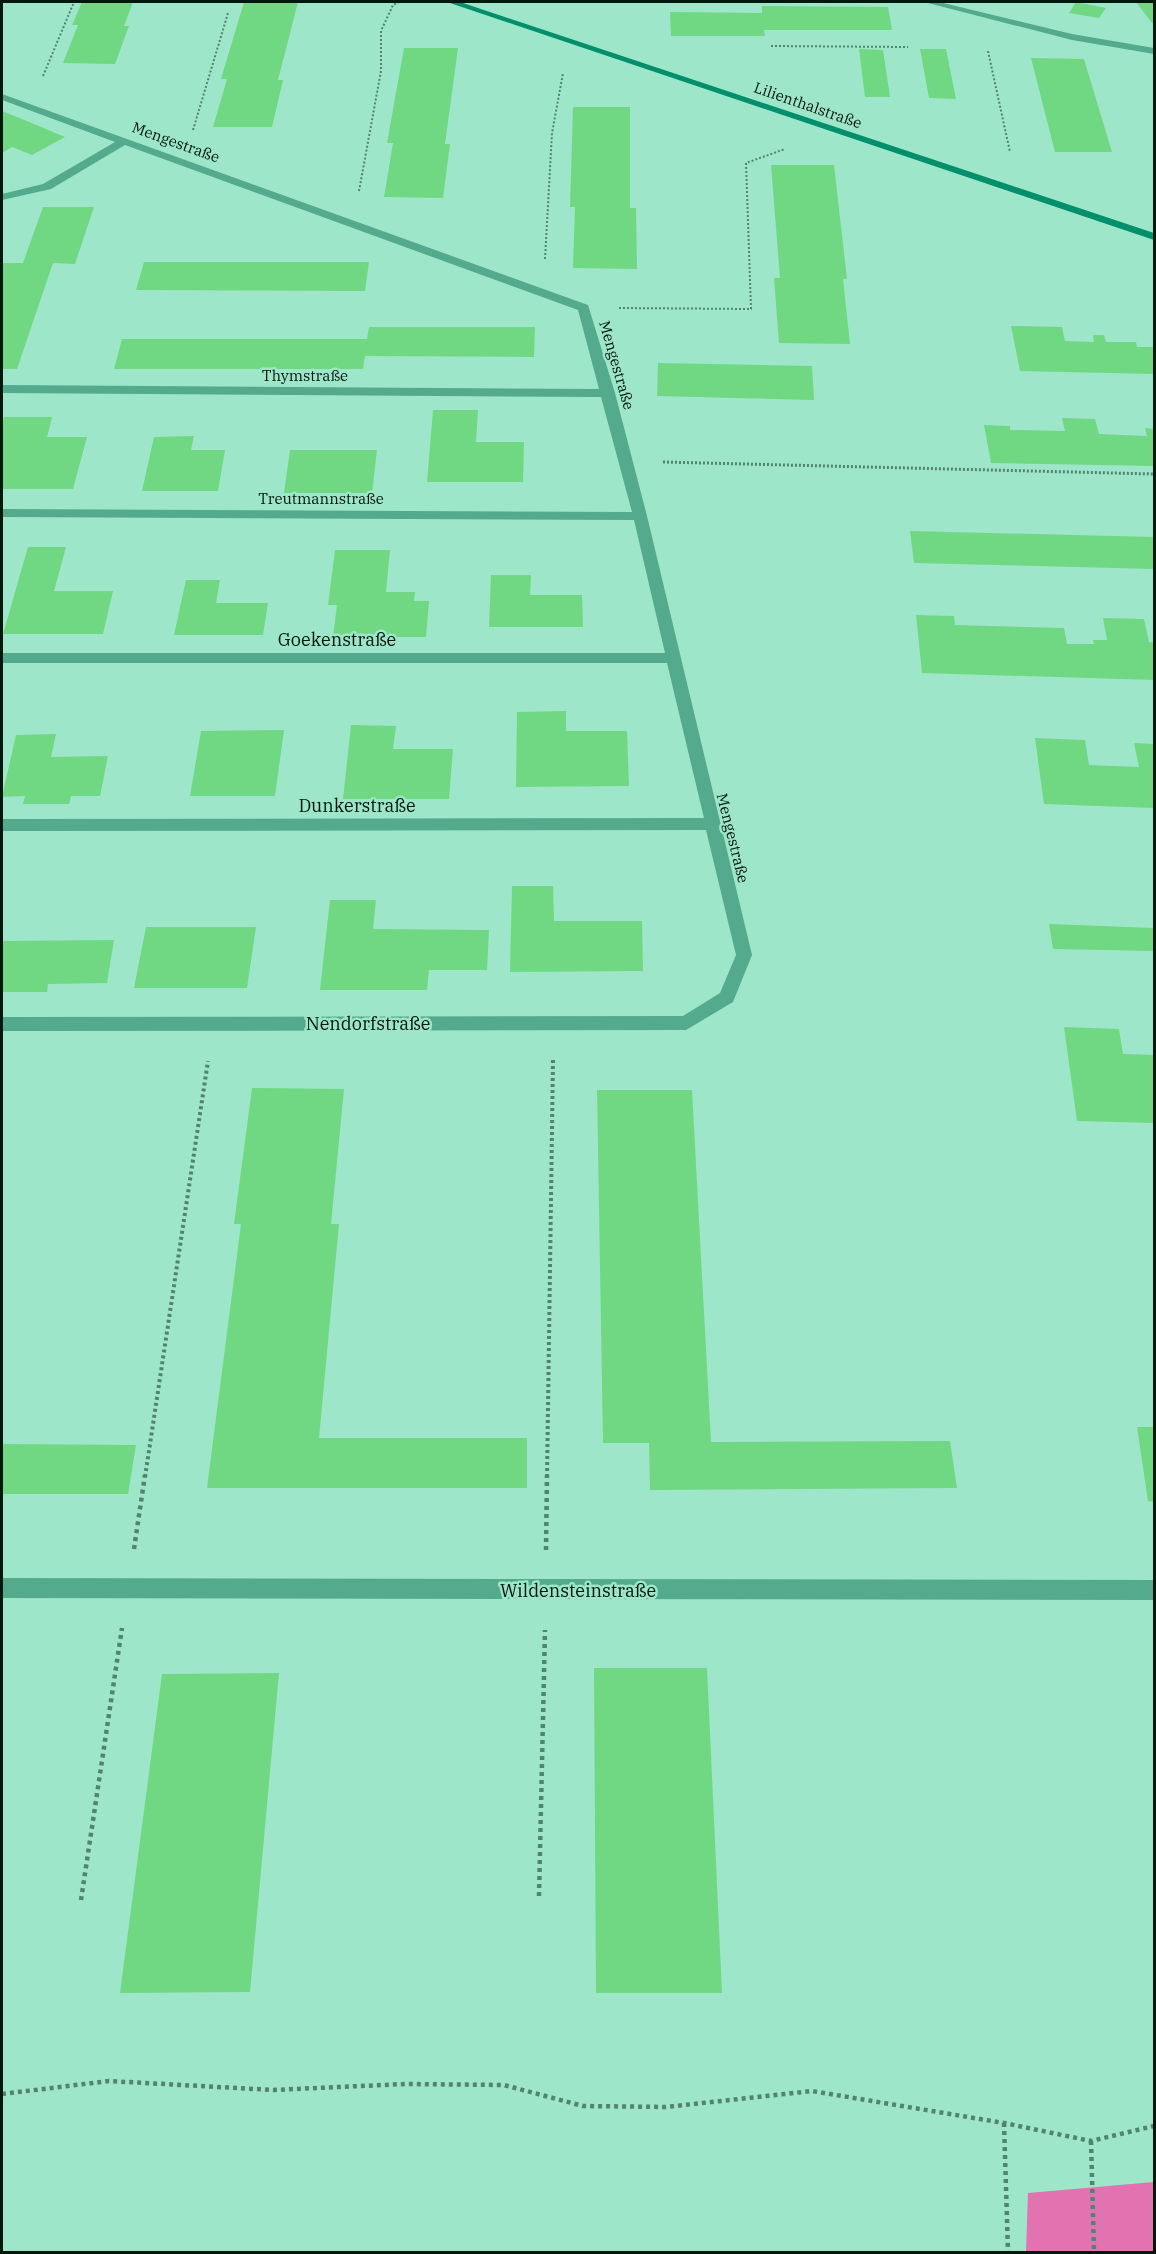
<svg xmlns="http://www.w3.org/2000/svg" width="1156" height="2254" font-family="'IBM Plex Serif',serif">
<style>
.forest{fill:#e273b0}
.building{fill:#70d882}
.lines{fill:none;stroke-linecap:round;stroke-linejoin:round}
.path-far3{stroke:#528370;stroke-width:2;stroke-dasharray:2 2;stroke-linecap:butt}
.path-far2{stroke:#528370;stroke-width:3;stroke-dasharray:2 2;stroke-linecap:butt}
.path-far1{stroke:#528370;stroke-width:4;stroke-dasharray:3 3;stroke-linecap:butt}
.path{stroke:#528370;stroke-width:4.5;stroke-dasharray:4 4;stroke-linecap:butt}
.street{fill:#54aa8c;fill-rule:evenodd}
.secondary{fill:#018f6c;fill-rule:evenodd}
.labels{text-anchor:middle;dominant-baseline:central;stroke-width:5;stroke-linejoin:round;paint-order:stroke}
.far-street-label{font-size:15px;fill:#00170e;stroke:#9ee6ca}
.street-label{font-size:18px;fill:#00170e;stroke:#9ee6ca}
</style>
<rect width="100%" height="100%" fill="#9ee6ca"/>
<path class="forest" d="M1154 2182V2252H1026L1028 2193Z"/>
<path class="building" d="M82 2H133L124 26H129L115 64 63 63 78 25H72Z
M244 2H298L278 80H283L272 127H213L227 79H221Z
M1076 2 1106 8 1099 18 1069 13Z
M1136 2H1154V23H1152Z
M762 6 888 7 892 30H764L765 36H671L670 12 762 13Z
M404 48H458L445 144H450L443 198 384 197 393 143H387Z
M859 49 883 50 890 97H865Z
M920 49H946L956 99 929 98Z
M1031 58 1084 59 1112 152H1055Z
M573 107H630V208H636L637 269 573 268 575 207H570Z
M2 111 22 119 65 137 32 155 12 147 2 153Z
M771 165H834L847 279H843L850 344 779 343 774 278H780Z
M43 207H94L75 264 53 263 17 369H2V263H23Z
M144 262H369L365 291 136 290Z
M1011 326 1062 327 1065 341 1094 342 1093 335H1104L1106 342H1136L1137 347H1154V374L1020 371Z
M369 327H535L534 357 365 356 363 369H114L122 339H367Z
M658 363 812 366 814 400 657 396Z
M433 410H478L476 442H524L523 482H427Z
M4 417H52L47 437H87L73 489H2V425Z
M1062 418 1095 419 1099 434 1147 436 1145 428 1154 429V466L991 463 984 425 1010 426V430L1065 431Z
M194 436 191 450H225L218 491H142L154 437Z
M290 450H377L372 493H284Z
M910 531 1154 537V569L914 563Z
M28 547H66L54 591H113L103 634H3Z
M335 550H390L386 592H415L414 601H429L426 637H333L337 605H328Z
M491 575H531L530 595H582L583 627H489Z
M186 580H220L216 603H268L263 635H174Z
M916 615 954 616 955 625 1064 628 1067 644H1094L1093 640H1107L1103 618 1144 619 1149 642 1154 643V680L922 673Z
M566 711V731H627L629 786 516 787 517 712Z
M351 725 396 726 393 749H453L449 799H343Z
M284 730 275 796H190L201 731Z
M56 734 51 757 108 756 100 796H71L69 804H23L25 796 2 797 16 735Z
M1035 738 1085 740 1089 765 1139 767 1134 743 1154 744V808L1044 804Z
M512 886H553L554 921H642L643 971 510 972Z
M330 900H376L373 929 489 930 487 970H429L427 990H320Z
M1049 924 1154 928V951L1053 949Z
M146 927H256L247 988H134Z
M114 940 107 983 48 984 47 992H2V941Z
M1064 1027 1119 1029 1123 1054 1154 1055V1123L1077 1121Z
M252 1088 344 1089 331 1224H339L319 1438H527V1488H207L241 1224H234Z
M597 1090H692L711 1442 950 1441 957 1488 650 1490 649 1443H603Z
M1137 1427H1154V1502L1148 1501Z
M2 1444 136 1445 128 1494H2Z
M594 1668H707L722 1993H596Z
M279 1673 250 1992 120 1993 162 1674Z"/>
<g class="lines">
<path class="path-far3" d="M771 46 908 47
M988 51 1010 152
M43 76 74 2
M193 130 228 13
M359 191 381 71V31L393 5 399 2
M545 259 552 133 563 73
M619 308 751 309 746 163 785 149"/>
<path class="path-far2" d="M663 462 1154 474"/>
<path class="path-far1" d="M145 1477 208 1061
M547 1477 553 1060"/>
<path class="path" d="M134 1549 145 1475
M546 1550 547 1475
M539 1896 545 1630
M81 1900 122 1628
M2 2094 109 2081 273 2090 405 2084 504 2085 583 2106 666 2107 812 2091 1004 2123 1091 2141 1154 2126
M1004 2123 1008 2252
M1091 2141 1094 2252"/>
<path class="street" d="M924 2H939L1072 34 1154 48V54L1072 40Z
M2 94 588 305 615 393 647 516 752 955 733 1002 686 1030 2 1031V1017L683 1016 720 993 736 955 706 830 2 831V819L704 818 667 663H2V653H665L634 520 2 517V509L632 512 601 397 2 393V385L599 389 578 310 125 145 51 189 2 200V194L43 184 115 142 2 100Z
M2 1578 1154 1580V1600L2 1598Z"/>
<path class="secondary" d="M447 2H460L1154 233V240Z"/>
</g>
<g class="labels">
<g class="far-street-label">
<text transform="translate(808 105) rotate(19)">Lilienthalstraße</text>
<text transform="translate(176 142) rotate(20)">Mengestraße</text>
<text transform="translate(617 365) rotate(74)">Mengestraße</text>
<text x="305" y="375">Thymstraße</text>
<text x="321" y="498">Treutmannstraße</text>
<text transform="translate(733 838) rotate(76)">Mengestraße</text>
</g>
<g class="street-label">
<text x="337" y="639">Goekenstraße</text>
<text x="357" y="805">Dunkerstraße</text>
<text x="368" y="1023">Nendorfstraße</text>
<text x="578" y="1590">Wildensteinstraße</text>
</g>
</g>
<rect width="1156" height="2254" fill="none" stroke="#00170e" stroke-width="6"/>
</svg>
